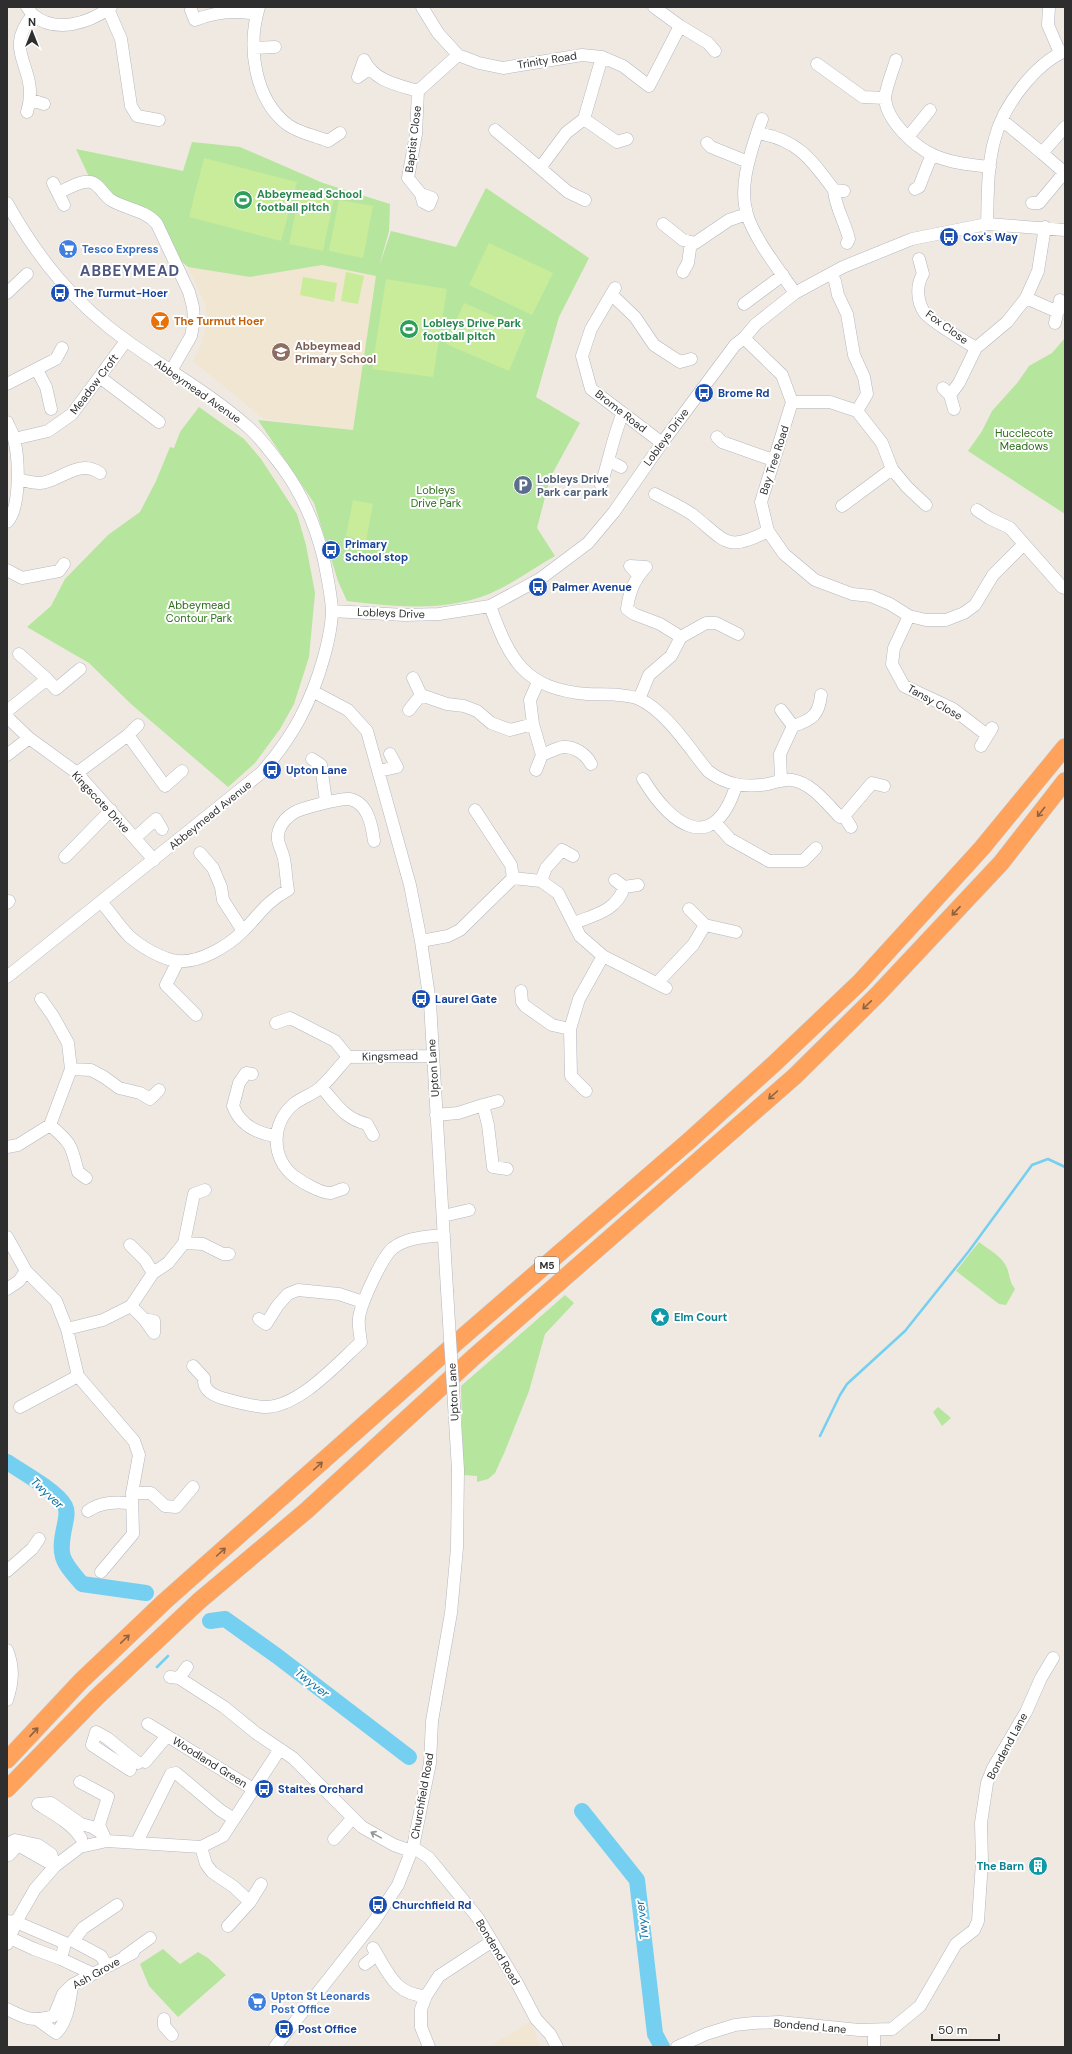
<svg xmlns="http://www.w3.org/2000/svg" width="1072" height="2054" font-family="'DM Sans',sans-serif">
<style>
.education{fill:#f0e6d1}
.green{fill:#b6e59e}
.pitch{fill:#c9ec9a}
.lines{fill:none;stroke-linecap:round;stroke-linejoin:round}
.stream{stroke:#75cff0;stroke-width:2.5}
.river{stroke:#75cff0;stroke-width:16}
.minor-casing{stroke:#b4b7c1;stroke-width:13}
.highway-casing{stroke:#c9c9c9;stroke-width:18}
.minor{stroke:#fff;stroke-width:12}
.highway{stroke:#ffa35c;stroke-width:17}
.minor-bridge-casing{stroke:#b4b7c1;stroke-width:13;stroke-linecap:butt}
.minor-bridge{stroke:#fff;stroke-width:12}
.oneway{stroke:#8c6343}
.oneway2{stroke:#969696}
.labels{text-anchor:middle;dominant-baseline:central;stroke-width:4;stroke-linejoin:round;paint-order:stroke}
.shield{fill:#fff;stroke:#6d6d6d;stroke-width:1}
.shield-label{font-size:10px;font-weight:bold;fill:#2e2e2e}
.street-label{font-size:11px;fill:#2e2e2e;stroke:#fff}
.leisure-label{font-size:11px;font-weight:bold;fill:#27864d;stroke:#fff;text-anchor:start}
.transit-label{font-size:11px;font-weight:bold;fill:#164399;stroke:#fff;text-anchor:start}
.shop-label{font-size:11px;font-weight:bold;fill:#366cbe;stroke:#fff;text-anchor:start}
.food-label{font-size:11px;font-weight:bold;fill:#c56008;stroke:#fff;text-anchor:start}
.education-label{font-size:11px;font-weight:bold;fill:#785e54;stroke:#fff;text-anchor:start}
.park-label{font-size:11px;fill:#2c6e1b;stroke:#fff}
.service-label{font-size:11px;font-weight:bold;fill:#4e5e75;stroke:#fff;text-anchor:start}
.culture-label{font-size:11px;font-weight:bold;fill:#0d838f;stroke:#fff;text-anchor:start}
.water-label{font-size:12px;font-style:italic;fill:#0d6fa3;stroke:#fff}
.district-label{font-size:15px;font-weight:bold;letter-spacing:1px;fill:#4d5680;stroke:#fff}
</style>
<rect width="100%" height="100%" fill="#efe9e1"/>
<path class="education" d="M322 265 377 276 353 430 264 419 193 361 202 343 207 321 206 306 188 267 250 277Z
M532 2021 539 2047H488Z"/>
<path class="green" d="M192 142 240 147 323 183 390 204 389 231 379 267 391 231 456 247 486 188 589 258 559 317 536 397 580 423 550 478 537 528 555 556C534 568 512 584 489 594 444 612 394 607 347 601L338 581 314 503 258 420 353 430 376 276 322 265 250 277 188 267 170 252 160 230 91 181 76 149 183 171Z
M1065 338V514L968 451 982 431 992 411 1018 382 1029 366 1052 353Z
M199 407 244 439 261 459 297 514 306 545 315 593 309 657 294 704 280 729 255 763 228 787 131 704 89 663 27 627 51 606 65 579 108 535 140 512 156 481 170 447 174 448 180 432Z
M979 1242C988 1249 1003 1257 1007 1268 1010 1276 1009 1281 1015 1289L1006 1305 999 1304 956 1271Z
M565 1295 574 1303 545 1334 529 1391 505 1451 495 1473 488 1479 477 1482V1476L463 1475 461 1386Z
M938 1407 951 1418 942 1426 933 1412Z
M163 1949 180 1964 198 1952 208 1958 226 1975 178 2017 149 1986 140 1964Z"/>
<path class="pitch" d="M204 158 297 182 281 241 189 217Z
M300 191 334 198 323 251 289 244Z
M339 200 373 206 363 258 329 251Z
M489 243 553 273 532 315 469 285Z
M346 272 364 276 358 304 341 301Z
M303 277 337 283 334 302 300 295Z
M386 279 447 289 433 377 372 369Z
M464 303 526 330 509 371 446 344Z
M353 500 373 504 366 541 346 536Z"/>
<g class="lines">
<path class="stream" d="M820 1436 840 1395 847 1384 905 1331 969 1251 1032 1165 1048 1159 1065 1167
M157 1667 168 1656"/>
<path class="river" d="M7 1462C21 1471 58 1492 65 1506 68 1512 66 1518 65 1524 58 1556 61 1560 82 1584L146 1593
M210 1621 225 1619 277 1656 409 1757
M582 1811 637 1880 655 2034 662 2047"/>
<g class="minor-casing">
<path id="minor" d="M27 7 33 15C0 54 41 67 27 112
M259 7C247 46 254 99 288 125 299 133 316 136 328 141L340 133
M422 7 438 33 458 55 479 63 503 68 582 55 602 57 623 66 649 86 680 26 708 43 715 51
M654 7 680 26
M1049 7 1048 25 1060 53
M108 9 121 39 131 106 137 116 159 120
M191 10 195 20C216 11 235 10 257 14
M33 15C56 34 89 23 111 7
M254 48 275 47
M364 60C374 81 398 85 418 91L458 55
M364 60 358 77 369 69
M896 60C893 70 885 90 885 99 887 121 914 146 933 155 951 163 971 165 990 167
M817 64 863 97 885 98
M418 91 416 134 408 178 421 194 432 198 429 205 423 202 421 194
M31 100 44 104
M584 119 617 142 627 139
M1002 120 1042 153 1065 127
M495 130 540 168 566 133 584 119 602 57
M757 133 762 119
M908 137 930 110
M707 143 711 147 748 162
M1042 153 1065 173
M540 168 568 192 585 200
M53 183 58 193C67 189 81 180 90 182 99 183 104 196 111 200 125 209 146 210 157 224L189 292 193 307 194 320 191 336 171 371
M915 189 919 187 932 154
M834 190C835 207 845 222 849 239L847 243
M58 193 64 205
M7 203C38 259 75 304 127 341 167 370 211 394 248 427 262 439 272 454 283 468 304 497 316 526 324 560 327 576 331 593 332 610 332 625 328 642 324 657 311 703 293 737 261 773L7 977
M1032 203H1039L1064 173
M663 224 683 240 695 243 729 220 747 214
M987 224C988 195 987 165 995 138 1003 106 1035 64 1065 51
M919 259 923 274C916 285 917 301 924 312 929 320 966 342 976 348
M683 272 688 263 691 242
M835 281 838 295 847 314 854 355 864 377 867 394 857 411
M615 288 591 329 582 356 591 389 662 443
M7 293 27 274
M795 293C781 272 754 239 747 214 739 188 749 158 757 133 797 139 811 159 834 190L844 191
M612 295 635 317 654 345 680 362 691 359
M1026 298 1058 312
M744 304 783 275
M1055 323 1060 300
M744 338 782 375 792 402 761 502 768 531 784 554 815 580 852 594 871 596 890 604 909 616 926 620H946L964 613 975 605 993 575 1024 544 1062 587 1065 588
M37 370 46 387 51 409
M101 378 159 422
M7 384 56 359 62 348
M943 388 950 395 954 409
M950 395 959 383 976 348 1007 322 1026 298 1038 271 1045 227
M792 402H830L857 411 882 443 892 469 907 487 926 505
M7 422C9 427 13 433 14 439 19 458 21 508 7 522
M717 437 722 442 773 460
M14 439 48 431 72 414 126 341
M609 461 621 467
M18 479C25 481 33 483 40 483 59 482 78 458 100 473
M601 485C609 461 613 436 623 413
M655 494C668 501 682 507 693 515 726 541 726 553 768 531
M842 506 892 469
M977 510 989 518 1010 528 1024 544
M646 567C634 579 629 592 627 609L634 614 660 624 681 637
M7 570 22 578 59 571 64 564
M638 575 630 566 646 567
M490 606C510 660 524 689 587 694 603 695 624 693 639 699 666 711 689 748 708 771 726 785 745 788 768 784 776 782 784 779 792 780 812 783 827 804 840 817L844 816 851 827
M332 611 405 615 439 614 490 606 540 579 588 543 614 512 662 443 735 345 744 338 756 324 795 293 843 267 912 239 987 224 1065 230
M909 616 894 648 892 664 904 686 953 709 987 735
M19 654 47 679
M413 678 421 695 447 704 464 706 477 711 491 723 510 730 533 724
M314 692 348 710 367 731 410 885 421 941 430 1003 447 1290
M639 699 649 675 671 656 681 637 706 623H716L738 634
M409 710 421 695
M781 710 793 726
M7 711 47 679 56 689 80 669
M7 717 29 738 77 773 154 860
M128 735 138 725
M981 746 992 728
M7 755 29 738
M542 755C548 753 556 748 563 747 574 746 586 754 591 764
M312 759 321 765 326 802
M536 770 542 755 533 724 530 700 538 682
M379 771 397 767 390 754
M77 773 128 735 165 786 182 771
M643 779C671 825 713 857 736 786
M781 781 780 754 793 726C812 720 819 715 821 695
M475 810 511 865 513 878
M844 816 872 783 884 786
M715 822 730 839 769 861H803L816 848
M135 838 156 819 162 829
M200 853 213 868 221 887 223 900 243 931
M65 857 111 810
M615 880 624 887 638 885
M541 881 546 868 562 850 573 856
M7 903 9 901
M102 903C111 913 119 926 129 936 140 946 163 960 178 961 200 963 228 946 243 931 259 915 267 901 288 890 286 879 286 869 284 859 282 848 275 842 279 830 282 822 288 816 295 812 303 808 340 798 349 799 368 802 372 826 374 841
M689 909 705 925
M574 923C594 915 617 911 624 887
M421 941 448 936 460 930 513 878 541 881 558 893 580 936 603 956 666 988
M178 961 166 985 196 1015
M657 983 693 945 705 925 736 932
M521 991 522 1002 525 1006 552 1025 570 1029
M276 1023 290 1018 335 1041 348 1057 432 1056
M71 1069 91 1070 104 1077 119 1088 140 1093 150 1099 159 1090
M252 1074 246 1073 239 1083 233 1106C240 1125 256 1133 275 1136
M321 1087C337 1104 343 1118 367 1124L373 1135
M586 1091 571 1076 570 1029 579 999 603 956
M483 1105 498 1101
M436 1115 458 1113 483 1105 488 1125 493 1167 507 1169
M50 1125C72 1144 71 1145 78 1172L86 1178
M7 1147 18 1145 50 1125 71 1069 68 1043 53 1016 41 999
M343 1189C339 1190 335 1192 331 1193 322 1194 302 1182 295 1177 270 1158 271 1122 295 1103 303 1097 314 1094 321 1087 331 1078 339 1067 348 1057
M443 1216 469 1210
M7 1237 26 1271 56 1301 67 1329 78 1376 134 1441 139 1455 132 1493 133 1534 101 1572
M184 1243 203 1244 223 1254H229
M130 1245 145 1260 153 1273
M7 1289 19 1281 26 1271
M131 1306 144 1319 154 1321V1333L144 1319
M259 1319 266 1324 278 1305 288 1294 298 1290 339 1294 363 1302
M67 1329 103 1320 131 1306 153 1273 168 1263 184 1243 194 1194 205 1190
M193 1366 204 1378C203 1390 212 1395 222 1398 236 1402 250 1406 264 1407 298 1408 337 1364 361 1342 360 1335 358 1325 359 1318 361 1303 382 1257 393 1248 408 1237 426 1237 444 1235
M20 1407 78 1376
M132 1493H151L165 1506 176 1507 193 1487
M88 1511C100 1502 118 1501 132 1504
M7 1571 32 1549 39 1539
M7 1650C14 1667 13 1682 7 1700
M170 1677 179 1678 224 1707 256 1733 293 1758 362 1827 394 1845 411 1851
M179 1678 187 1667
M148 1724 253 1789
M145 1762 167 1736
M130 1770 92 1745 96 1732 107 1738 138 1763
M80 1782 108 1797 99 1825 104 1836
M81 1838C71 1823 54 1814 38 1804L51 1803 81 1824 92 1827 103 1834
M334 1839 352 1819
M138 1840 171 1774 176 1773 220 1810 234 1819
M9 1843 15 1840 38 1845 51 1854 55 1866
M201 1847 206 1864 212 1872 234 1887 250 1902 228 1926
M413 1847 429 1858 478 1918 517 1983 536 2019 550 2034 557 2047
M9 1855 18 1845 55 1866
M250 1902 261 1884
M7 1921 16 1922 65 1943 61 1959 34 1949 10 1938
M7 1944 16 1922 35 1889 55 1866 80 1847 107 1841 201 1847 223 1836 280 1749
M373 1948C388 1972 395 1995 426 1996
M125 1956 150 1938
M61 1959 91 1973
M365 1964 377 1955
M107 1966 101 1956 73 1941 83 1928 117 1905
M7 2009C27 2019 32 2022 54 2016L63 1994 72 1985 133 1953
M164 2019V2026L172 2035
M38 2020 56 2033C68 2021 70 2001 72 1985
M874 2030V2047
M275 2047 375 1920 398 1885 413 1847 430 1763 432 1721 451 1613 457 1548 458 1470
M429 2047 421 2027V2009L426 1996 439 1976 491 1942
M677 2047 706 2034 735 2025 753 2023 780 2022 859 2030 892 2029 920 2006 956 1944 974 1930 978 1921 982 1862 981 1823 987 1783 993 1768 1026 1712 1041 1678 1053 1658"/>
</g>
<g class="highway-casing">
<path id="highway" d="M7 1760 81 1681 165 1601 458 1341 690 1140 776 1062 860 982 982 848 1065 747
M7 1789 97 1697 199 1601 306 1511 475 1356 795 1076 878 994 1001 863 1065 781"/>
</g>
<use href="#minor" class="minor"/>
<use href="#highway" class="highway"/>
<g class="minor-bridge-casing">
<path id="minor-bridge" d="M447 1290 458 1470"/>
</g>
<use href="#minor-bridge" class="minor-bridge"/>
</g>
<defs><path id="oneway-shaft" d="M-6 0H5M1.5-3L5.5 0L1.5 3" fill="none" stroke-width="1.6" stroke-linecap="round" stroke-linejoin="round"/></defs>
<g class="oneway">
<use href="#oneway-shaft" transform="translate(1041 812) rotate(128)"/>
<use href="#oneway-shaft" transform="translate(956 911) rotate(133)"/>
<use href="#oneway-shaft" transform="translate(867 1005) rotate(136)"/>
<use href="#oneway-shaft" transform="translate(773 1095) rotate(138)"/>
<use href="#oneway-shaft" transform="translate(318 1466) rotate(-42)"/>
<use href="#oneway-shaft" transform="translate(221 1552) rotate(-42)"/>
<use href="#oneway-shaft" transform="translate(125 1639) rotate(-44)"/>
<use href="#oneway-shaft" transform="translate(34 1732) rotate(-47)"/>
</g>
<use class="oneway2" href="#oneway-shaft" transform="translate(376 1835) rotate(-151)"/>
<defs>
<g id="stadium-disc" transform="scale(1)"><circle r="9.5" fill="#2e9e5b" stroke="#fff"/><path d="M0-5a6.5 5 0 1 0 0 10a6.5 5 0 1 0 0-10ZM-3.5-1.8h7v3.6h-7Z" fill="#fff"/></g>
<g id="bus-disc" transform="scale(1)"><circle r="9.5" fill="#1a4fb4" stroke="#fff"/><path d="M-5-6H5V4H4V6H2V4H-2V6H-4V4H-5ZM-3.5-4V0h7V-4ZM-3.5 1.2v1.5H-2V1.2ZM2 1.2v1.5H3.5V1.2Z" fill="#fff"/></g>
<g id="supermarket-disc" transform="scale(1)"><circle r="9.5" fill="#3f7fe0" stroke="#fff"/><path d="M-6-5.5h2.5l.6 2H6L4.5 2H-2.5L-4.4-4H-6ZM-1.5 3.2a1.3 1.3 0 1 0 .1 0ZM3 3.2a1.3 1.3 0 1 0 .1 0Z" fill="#fff"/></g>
<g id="bar-disc" transform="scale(1)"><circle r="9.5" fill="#e8710a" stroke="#fff"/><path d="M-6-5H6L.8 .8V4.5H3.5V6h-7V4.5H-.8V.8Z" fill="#fff"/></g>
<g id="school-disc" transform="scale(1)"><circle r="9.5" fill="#8d6e63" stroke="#fff"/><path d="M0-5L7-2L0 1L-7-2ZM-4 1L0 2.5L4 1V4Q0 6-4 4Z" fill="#fff"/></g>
<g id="parking-disc" transform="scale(1)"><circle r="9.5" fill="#5c6f8a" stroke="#fff"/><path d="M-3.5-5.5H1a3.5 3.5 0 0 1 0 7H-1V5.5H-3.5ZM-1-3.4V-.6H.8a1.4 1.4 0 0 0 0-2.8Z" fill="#fff"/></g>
<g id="sight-disc" transform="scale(1)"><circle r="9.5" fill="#0f9aa8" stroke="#fff"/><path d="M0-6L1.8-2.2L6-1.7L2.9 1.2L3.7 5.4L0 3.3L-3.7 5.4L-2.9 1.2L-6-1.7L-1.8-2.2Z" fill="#fff"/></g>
<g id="building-disc" transform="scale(1)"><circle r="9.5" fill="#0f9aa8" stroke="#fff"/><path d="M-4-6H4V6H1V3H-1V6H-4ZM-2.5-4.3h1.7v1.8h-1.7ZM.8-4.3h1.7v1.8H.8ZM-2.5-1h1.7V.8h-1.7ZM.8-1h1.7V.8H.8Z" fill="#fff"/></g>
</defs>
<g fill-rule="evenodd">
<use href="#stadium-disc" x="243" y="200"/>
<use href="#bus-disc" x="949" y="237"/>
<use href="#supermarket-disc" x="68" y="249"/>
<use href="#bus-disc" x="60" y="293"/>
<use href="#bar-disc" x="160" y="321"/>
<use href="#stadium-disc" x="409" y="329"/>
<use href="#school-disc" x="281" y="352"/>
<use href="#bus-disc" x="704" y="393"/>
<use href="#parking-disc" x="523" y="485"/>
<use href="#bus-disc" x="331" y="550"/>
<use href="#bus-disc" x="538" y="587"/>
<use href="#bus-disc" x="272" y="770"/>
<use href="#bus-disc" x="421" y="999"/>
<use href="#sight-disc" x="660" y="1317"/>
<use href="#bus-disc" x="264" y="1789"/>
<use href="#building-disc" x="1038" y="1866"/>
<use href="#bus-disc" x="378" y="1905"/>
<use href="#supermarket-disc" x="257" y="2002"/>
<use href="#bus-disc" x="284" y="2029"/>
</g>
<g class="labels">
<rect class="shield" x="535" y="1257" width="24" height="16" rx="3"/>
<g class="shield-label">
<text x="547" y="1265">M5</text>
</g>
<g class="street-label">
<text transform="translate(547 60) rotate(-9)">Trinity Road</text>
<text transform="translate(413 139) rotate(-83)">Baptist Close</text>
<text transform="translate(947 327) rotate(36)">Fox Close</text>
<text transform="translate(94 384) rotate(-53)">Meadow Croft</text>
<text transform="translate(198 391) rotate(35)">Abbeymead Avenue</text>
<text transform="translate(621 411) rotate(38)">Brome Road</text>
<text transform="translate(666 437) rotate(-54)">Lobleys Drive</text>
<text transform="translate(774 460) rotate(-72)">Bay Tree Road</text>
<text transform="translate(391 613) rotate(2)">Lobleys Drive</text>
<text transform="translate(935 702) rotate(29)">Tansy Close</text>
<text transform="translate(101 802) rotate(47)">Kingscote Drive</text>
<text transform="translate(210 815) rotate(-39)">Abbeymead Avenue</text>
<text transform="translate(390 1056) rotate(-1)">Kingsmead</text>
<text transform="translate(433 1068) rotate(-94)">Upton Lane</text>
<text transform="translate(453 1392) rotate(-93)">Upton Lane</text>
<text transform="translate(1007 1746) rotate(-62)">Bondend Lane</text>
<text transform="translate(210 1762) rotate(32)">Woodland Green</text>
<text transform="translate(422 1796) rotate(-80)">Churchfield Road</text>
<text transform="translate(498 1952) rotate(59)">Bondend Road</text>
<text transform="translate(96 1973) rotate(-29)">Ash Grove</text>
<text transform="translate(810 2026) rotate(5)">Bondend Lane</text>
</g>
<g class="leisure-label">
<text x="257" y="194">Abbeymead School<tspan x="257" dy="13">football pitch</tspan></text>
<text x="423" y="323">Lobleys Drive Park<tspan x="423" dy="13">football pitch</tspan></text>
</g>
<g class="transit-label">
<text x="963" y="237">Cox's Way</text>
<text x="74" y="293">The Turmut-Hoer</text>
<text x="718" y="393">Brome Rd</text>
<text x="345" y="544">Primary<tspan x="345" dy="13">School stop</tspan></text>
<text x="552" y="587">Palmer Avenue</text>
<text x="286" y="770">Upton Lane</text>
<text x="435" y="999">Laurel Gate</text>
<text x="278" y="1789">Staites Orchard</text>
<text x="392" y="1905">Churchfield Rd</text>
<text x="298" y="2029">Post Office</text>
</g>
<g class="shop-label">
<text x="82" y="249">Tesco Express</text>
<text x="271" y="1996">Upton St Leonards<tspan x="271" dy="13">Post Office</tspan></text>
</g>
<g class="food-label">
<text x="174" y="321">The Turmut Hoer</text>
</g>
<g class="education-label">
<text x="295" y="346">Abbeymead<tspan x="295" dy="13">Primary School</tspan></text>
</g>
<g class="park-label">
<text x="1024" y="433">Hucclecote<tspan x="1024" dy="13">Meadows</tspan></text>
<text x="436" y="490">Lobleys<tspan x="436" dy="13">Drive Park</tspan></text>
<text x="199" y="605">Abbeymead<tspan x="199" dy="13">Contour Park</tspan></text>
</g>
<g class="service-label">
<text x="537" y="479">Lobleys Drive<tspan x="537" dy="13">Park car park</tspan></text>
</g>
<g class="culture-label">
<text x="674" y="1317">Elm Court</text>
<text x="1024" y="1866" text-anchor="end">The Barn</text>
</g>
<g class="water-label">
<text transform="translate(47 1493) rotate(43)">Twyver</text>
<text transform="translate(312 1683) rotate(38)">Twyver</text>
<text transform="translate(642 1920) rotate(-97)">Twyver</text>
</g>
<g class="district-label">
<text x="130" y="271">ABBEYMEAD</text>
</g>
</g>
<rect width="1072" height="2054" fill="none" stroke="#2e2e2e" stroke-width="16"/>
<g transform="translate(32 32)" stroke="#ffffff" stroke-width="3" paint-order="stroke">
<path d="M0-3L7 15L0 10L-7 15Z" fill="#2e2e2e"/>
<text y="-6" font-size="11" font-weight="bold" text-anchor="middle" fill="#2e2e2e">N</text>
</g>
<path d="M932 2034v6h67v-6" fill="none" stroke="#2e2e2e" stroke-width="2"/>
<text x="938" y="2034" font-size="12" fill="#2e2e2e" stroke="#ffffff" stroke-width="3" paint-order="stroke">50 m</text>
</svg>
